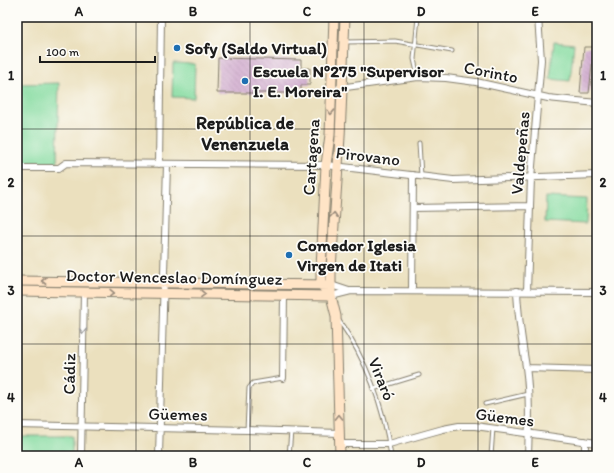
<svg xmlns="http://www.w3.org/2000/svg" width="614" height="473" font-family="Itim,sans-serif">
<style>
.green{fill:#82da9e;stroke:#4f7b5d}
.building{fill:url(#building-back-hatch)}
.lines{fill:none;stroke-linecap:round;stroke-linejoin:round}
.lane-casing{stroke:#847e6d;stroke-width:5}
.street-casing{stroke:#847e6d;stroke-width:8}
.secondary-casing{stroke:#847e6d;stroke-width:11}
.lane{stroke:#fff;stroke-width:3}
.street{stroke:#fff;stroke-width:6}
.secondary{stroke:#ffe4c6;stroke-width:9}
.oneway{stroke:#998a7a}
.oneway2{stroke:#999}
.grid{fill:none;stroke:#1c1c1c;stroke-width:1;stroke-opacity:0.55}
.poi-dot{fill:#1f6fb2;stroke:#fdfcf7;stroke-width:1.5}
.labels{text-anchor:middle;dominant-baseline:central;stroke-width:3.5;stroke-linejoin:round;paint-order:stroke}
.poi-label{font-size:17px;font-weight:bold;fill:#1c1c1c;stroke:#fdfcf7;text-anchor:start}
.street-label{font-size:17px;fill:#1c1c1c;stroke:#fdfcf7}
.neighbourhood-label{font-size:18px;font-weight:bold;fill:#1c1c1c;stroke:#fdfcf7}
.neatline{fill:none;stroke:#1c1c1c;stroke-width:1.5}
.grid-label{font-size:13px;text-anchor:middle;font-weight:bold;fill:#1c1c1c}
</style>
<defs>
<pattern id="building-back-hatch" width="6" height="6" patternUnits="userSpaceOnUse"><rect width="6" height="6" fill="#d0aace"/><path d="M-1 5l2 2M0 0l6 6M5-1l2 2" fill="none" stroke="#b292b0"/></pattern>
</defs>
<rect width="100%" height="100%" fill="#fdfcf7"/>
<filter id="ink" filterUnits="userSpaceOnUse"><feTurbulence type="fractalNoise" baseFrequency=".025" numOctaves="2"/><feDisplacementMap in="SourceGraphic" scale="8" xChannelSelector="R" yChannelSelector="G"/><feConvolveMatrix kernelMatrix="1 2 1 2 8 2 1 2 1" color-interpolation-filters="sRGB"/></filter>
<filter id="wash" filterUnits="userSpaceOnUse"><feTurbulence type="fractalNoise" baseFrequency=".012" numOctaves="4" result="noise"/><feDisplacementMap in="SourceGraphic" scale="16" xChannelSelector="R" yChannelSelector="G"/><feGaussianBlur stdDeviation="0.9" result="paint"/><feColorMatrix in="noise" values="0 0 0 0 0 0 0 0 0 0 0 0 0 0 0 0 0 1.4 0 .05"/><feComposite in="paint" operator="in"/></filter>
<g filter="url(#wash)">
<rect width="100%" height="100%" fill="#ebe0be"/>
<path class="green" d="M554 42 574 44 570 81 550 79Z
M173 63 195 64 194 98 172 97Z
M59 83 57 163 17 164V84Z
M546 197 587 199 586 224 545 222Z
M17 436H72V456H17Z"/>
<g id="blocks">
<path class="building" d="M584 47H594L589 93H580Z
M218 58 301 60V68H310V85H301V93H217Z"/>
</g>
</g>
<g filter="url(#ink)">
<use href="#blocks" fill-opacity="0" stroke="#847e6d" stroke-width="1"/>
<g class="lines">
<g class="lane-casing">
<path id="lane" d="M346 42 395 41 452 51
M418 77 414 59 418 17
M419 143 421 176
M338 319C366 359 384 407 391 456
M373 389 419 375
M485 404 528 394
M247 430 249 388 253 383 283 378
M289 456 291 431
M491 456 493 428"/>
</g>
<g class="street-casing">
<path id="street" d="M339 88 418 77 446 78 476 82 548 98 597 103
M159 164 161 17
M17 168H59L66 163 326 165 453 180 597 175
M413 208 530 206
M331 285 349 291
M412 291 413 175
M517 291C518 317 522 342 526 367 530 396 529 427 528 456
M527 291 531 178 541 60 538 17
M331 296 351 291 597 292
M526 368 597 370
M283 378 284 295
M17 425 247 430 339 433
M585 441V456
M340 444H389L443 429 459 426H475L597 443
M81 456 84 292
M159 456 167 164"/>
</g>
<g class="secondary-casing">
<path id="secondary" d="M17 281 331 285
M325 289 321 285V268L326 165 330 135 334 17
M17 291 331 296
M340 456 336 316 331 296V269L340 137 345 17"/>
</g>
<use href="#lane" class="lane"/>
<use href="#street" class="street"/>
<use href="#secondary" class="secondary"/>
</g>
<defs><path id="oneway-chevron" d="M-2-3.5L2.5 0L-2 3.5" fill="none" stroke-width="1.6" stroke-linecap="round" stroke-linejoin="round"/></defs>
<g class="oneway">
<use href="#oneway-chevron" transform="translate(331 112) rotate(92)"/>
<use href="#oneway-chevron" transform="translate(334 215) rotate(-87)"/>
<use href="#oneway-chevron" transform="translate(44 281) rotate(-180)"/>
<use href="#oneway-chevron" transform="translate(112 293) rotate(1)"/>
<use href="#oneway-chevron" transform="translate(203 294) rotate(1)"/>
<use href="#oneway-chevron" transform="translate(339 417) rotate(-91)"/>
</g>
<use class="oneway2" href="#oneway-chevron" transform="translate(83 331) rotate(91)"/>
</g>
<path class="grid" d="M136 17V456M250 17V456M364 17V456M478 17V456M17 129H597M17 236H597M17 344H597"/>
<g class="poi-dot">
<circle cx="177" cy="48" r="4"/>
<circle cx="245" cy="81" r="4"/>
<circle cx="289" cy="255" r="4"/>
</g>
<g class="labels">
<g class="poi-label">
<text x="185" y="48">Sofy (Saldo Virtual)</text>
<text x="253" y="71">Escuela Nº275 "Supervisor<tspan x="253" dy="20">I. E. Moreira"</tspan></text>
<text x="297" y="245">Comedor Iglesia<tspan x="297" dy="20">Virgen de Itati</tspan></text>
</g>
<g class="street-label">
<text transform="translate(491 72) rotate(11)">Corinto</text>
<text transform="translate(520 153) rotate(-85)">Valdepeñas</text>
<text transform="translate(368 156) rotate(7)">Pirovano</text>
<text transform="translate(311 157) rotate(-86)">Cartagena</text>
<text transform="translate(174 277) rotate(1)">Doctor Wenceslao Domínguez</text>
<text transform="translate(69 374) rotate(-89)">Cádiz</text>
<text transform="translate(382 379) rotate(68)">Viraró</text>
<text transform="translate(178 414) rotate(1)">Güemes</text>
<text transform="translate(505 417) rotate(7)">Güemes</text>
</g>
<g class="neighbourhood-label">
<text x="245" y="123">República de<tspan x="245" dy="21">Venenzuela</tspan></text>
</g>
</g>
<rect width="614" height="473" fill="none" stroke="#fdfcf7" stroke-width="44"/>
<path d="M40 56v6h115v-6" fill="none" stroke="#1c1c1c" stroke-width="2"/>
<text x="46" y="56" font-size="12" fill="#1c1c1c" stroke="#fdfcf7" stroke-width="3" paint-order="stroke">100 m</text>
<rect x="22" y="22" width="570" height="429" class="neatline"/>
<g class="grid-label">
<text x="79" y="16">A</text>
<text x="193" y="16">B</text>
<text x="307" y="16">C</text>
<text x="421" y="16">D</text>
<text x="535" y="16">E</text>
<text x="11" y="80">1</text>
<text x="603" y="80">1</text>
<text x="11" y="187">2</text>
<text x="603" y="187">2</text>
<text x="11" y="295">3</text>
<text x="603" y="295">3</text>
<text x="11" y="402">4</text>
<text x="603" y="402">4</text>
<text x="79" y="467">A</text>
<text x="193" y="467">B</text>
<text x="307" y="467">C</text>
<text x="421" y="467">D</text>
<text x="535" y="467">E</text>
</g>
</svg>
